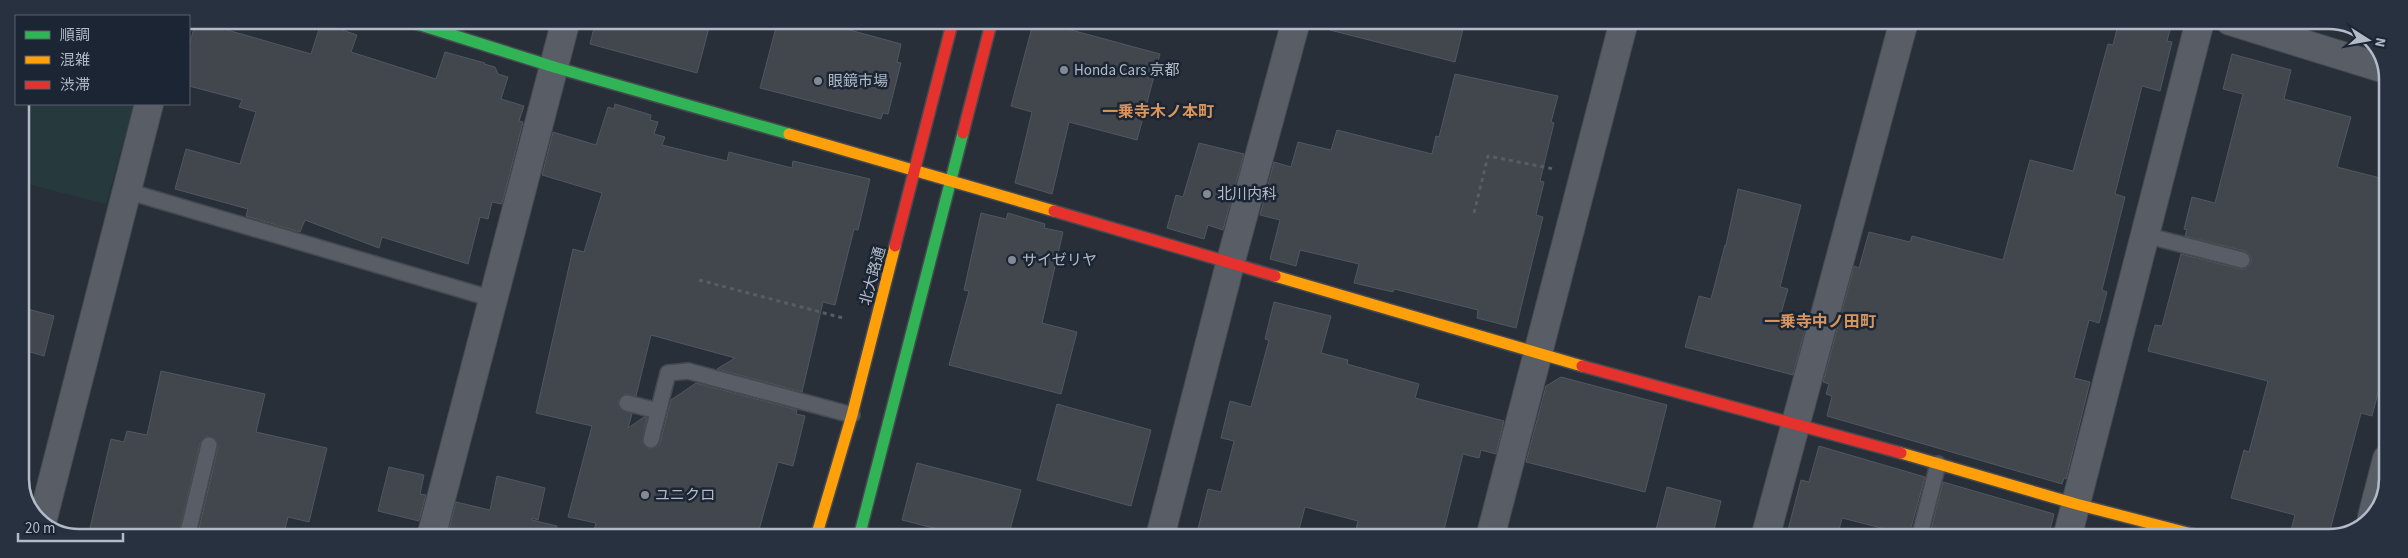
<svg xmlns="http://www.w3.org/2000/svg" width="2408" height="558" font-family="'Source Sans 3','Noto Sans JP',sans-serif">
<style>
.green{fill:#263a3e}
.building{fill:#42474e;stroke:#51575f}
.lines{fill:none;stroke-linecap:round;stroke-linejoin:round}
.lane-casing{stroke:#454a51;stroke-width:18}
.street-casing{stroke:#454a51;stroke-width:30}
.fast-casing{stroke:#454a51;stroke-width:14}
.slow-casing{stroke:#454a51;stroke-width:14}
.jam-casing{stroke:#454a51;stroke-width:14}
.path{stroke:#575d63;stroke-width:3;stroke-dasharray:4 4;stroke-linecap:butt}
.lane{stroke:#595e66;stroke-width:15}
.street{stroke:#595e66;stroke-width:28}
.fast{stroke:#30b455;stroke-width:11}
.slow{stroke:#ff9f0a;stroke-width:11}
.jam{stroke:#e5322d;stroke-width:11}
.poi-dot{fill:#838a96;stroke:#1c2533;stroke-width:2}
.labels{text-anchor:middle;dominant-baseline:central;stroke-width:5;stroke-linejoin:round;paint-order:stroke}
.poi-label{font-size:15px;fill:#b3bbc9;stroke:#1c2533;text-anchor:start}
.street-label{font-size:15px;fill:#b3bbc9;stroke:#1c2533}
.neighbourhood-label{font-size:16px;font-weight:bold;fill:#d8965f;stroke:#1c2533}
.rim{fill:none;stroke:#b3bbc9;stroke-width:2.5}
</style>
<rect width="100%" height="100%" fill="#292f38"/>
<path class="green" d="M20 104H134L106 204 20 182Z"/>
<path class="building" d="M596 20H711L697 73 590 44Z
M778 20H813L901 44 897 62 901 63 888 114 883 113 881 119 760 88Z
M1034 20 1160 54 1137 140 1069 122 1052 194 1015 183 1032 112 1011 106Z
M196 21 311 54 321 23 357 35 351 52 436 79 445 52 485 63 484 64 495 67 498 74 508 77 501 99 524 106 519 121 523 122 502 204 492 202 488 219 480 217 468 264 382 237 379 248 305 220 300 232 246 216 248 209 175 189 186 149 240 164 256 112 239 107 242 100 189 86V46Z
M1331 21H1465L1455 62 1330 30Z
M2119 21H2135L2170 30 2167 41 2172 42 2160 91 2142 86 2115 194 2125 197 2102 290 2107 292 2099 323 2089 320 2074 378 2090 382 2066 479 2064 478 2062 484 1827 416 1832 396 1826 394 1829 384 1823 382 1854 266 1859 268 1869 232 1910 242 1912 236 2003 260 2030 160 2073 171 2108 44 2113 45Z
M2232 54 2291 70 2284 99 2351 117 2337 167 2388 180 2387 358 2372 416 2361 413 2328 538H2289L2295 515 2231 498 2244 450 2249 452 2268 381 2148 351 2155 325 2162 326 2181 254 2240 269H2245L2251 263V257L2245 251 2185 236 2187 230 2184 229 2192 197 2215 203 2243 94 2223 89Z
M1455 74 1558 96 1551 122 1554 123 1540 181 1544 182 1536 215 1543 217 1516 328 1477 318 1478 310 1394 289 1393 292 1354 283 1359 264 1300 250 1296 266 1270 259 1280 220 1260 215 1274 162 1291 167 1298 142 1331 150 1337 130 1432 154 1436 136 1439 137Z
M615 104 651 115 650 120 658 122 654 134 665 137 662 145 727 161 729 152 792 168 793 161 870 179 858 230 854 229 835 305 823 302 802 392 717 369 735 358 651 335 636 396 625 394 618 400 620 409 632 414 628 428 644 417 647 418 642 442 649 449 657 447 660 443 671 400 696 383 797 410 796 414 805 416 793 466 778 462 757 537H592L596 523 568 517 592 426 536 413 573 249 584 252 602 193 542 175 553 132 596 145 608 107 614 109Z
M1199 143 1244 154 1223 230 1208 225 1204 239 1167 228 1176 195 1183 197Z
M1738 189 1801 205 1780 287 1788 289 1780 317 1807 322 1793 375 1685 347 1699 296 1711 299 1725 245H1726Z
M981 213 1006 219 1008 213 1045 224 1044 228 1063 232 1042 323 1077 332 1061 394 949 365 969 291 964 290Z
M1274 302 1331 316 1321 353 1348 360 1347 364 1419 384 1415 398 1504 421 1496 454 1481 450 1479 458 1463 454 1442 538 1354 537 1358 521 1305 507 1297 537H1196L1208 489 1221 492 1234 441 1221 438 1230 401 1251 407 1269 340 1265 339Z
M20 307 54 316 44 356 20 349Z
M161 371 265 394 256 432 327 448 309 522 288 517 283 537H197L218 447 216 439 207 436 200 443 178 537H96L98 530 90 528 111 439 124 442 127 431 147 435Z
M1561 377 1667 405 1645 492 1526 462 1546 386Z
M1057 404 1151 430 1131 506 1037 480Z
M1819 446 1925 477 1909 535 1842 518 1837 538H1786L1801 480 1809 482Z
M917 463 1021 490 1008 537H944L945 531 902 520Z
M389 467 424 475 420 494 426 495 419 521 378 511Z
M497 476 545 488 538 520 532 518V520L557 526 556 537H478L449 529 456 502 490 510Z
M1943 482 2054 514 2048 538H1946L1930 533Z
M1667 487 1721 501 1712 538H1654Z"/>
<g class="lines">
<g class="lane-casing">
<path id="lane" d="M127 191 493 299
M2145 235 2242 260
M627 403 658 411
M651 440 668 373 688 371 852 415
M187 537 209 445
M1919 538 1938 464"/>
</g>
<g class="street-casing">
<path id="street" d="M2230 21 2385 69
M2372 517 2387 459
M42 522 149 104
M431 537 566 20
M1160 537 1230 264 1296 21
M1490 538 1624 21
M1765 538 1904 21
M2067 538 2200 21"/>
</g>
<g class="fast-casing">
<path id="fast" d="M405 20 554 67 789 134
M859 537 963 133"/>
</g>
<g class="slow-casing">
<path id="slow" d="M789 134 1054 211
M1275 276 1582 366
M1901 453 2076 504 2207 538
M816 537 852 415 895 246"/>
</g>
<g class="jam-casing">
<path id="jam" d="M963 133 992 20
M1054 211 1275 276
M895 246 953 20
M1582 366 1901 453"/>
</g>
<path class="path" d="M1474 213 1488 156 1554 169
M699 280 843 318"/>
<use href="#lane" class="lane"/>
<use href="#street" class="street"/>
<use href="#fast" class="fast"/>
<use href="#slow" class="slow"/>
<use href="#jam" class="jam"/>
</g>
<g class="poi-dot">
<circle cx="1064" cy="70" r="5"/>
<circle cx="818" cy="81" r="5"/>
<circle cx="1207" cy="194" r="5"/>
<circle cx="1012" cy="260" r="5"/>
<circle cx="645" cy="495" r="5"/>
</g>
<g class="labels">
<g class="poi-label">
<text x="1074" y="70">Honda Cars 京都</text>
<text x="828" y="81">眼鏡市場</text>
<text x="1217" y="194">北川内科</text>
<text x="1022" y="260">サイゼリヤ</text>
<text x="655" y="495">ユニクロ</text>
</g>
<g class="street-label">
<text transform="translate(873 276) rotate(-75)">北大路通</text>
</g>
<g class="neighbourhood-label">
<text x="1158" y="112">一乗寺木ノ本町</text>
<text x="1820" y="322">一乗寺中ノ田町</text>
</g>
</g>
<path d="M0 0H2408V558H0ZM79 29H2329A50 50 0 0 1 2379 79V479A50 50 0 0 1 2329 529H79A50 50 0 0 1 29 479V79A50 50 0 0 1 79 29Z" fill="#28313f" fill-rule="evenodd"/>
<path class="rim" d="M79 29H2329A50 50 0 0 1 2379 79V479A50 50 0 0 1 2329 529H79A50 50 0 0 1 29 479V79A50 50 0 0 1 79 29Z"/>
<rect x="15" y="15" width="175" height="90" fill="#1c2533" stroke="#58616f"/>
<rect x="25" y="31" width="25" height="8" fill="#30b455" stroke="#58616f"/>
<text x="60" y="40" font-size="15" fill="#b3bbc9">順調</text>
<rect x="25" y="56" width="25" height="8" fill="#ff9f0a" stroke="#58616f"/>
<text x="60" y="65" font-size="15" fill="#b3bbc9">混雑</text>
<rect x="25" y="81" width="25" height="8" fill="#e5322d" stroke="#58616f"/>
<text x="60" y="90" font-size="15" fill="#b3bbc9">渋滞</text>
<g transform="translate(2368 40) rotate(101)" stroke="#1c2533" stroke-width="4" paint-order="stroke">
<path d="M0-4L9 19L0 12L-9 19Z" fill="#b3bbc9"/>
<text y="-8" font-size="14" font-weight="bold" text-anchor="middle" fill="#b3bbc9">N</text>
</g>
<path d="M18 533v8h105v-8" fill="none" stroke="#b3bbc9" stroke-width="2.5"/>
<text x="25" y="533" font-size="15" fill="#b3bbc9" stroke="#1c2533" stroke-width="4" paint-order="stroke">20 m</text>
</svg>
